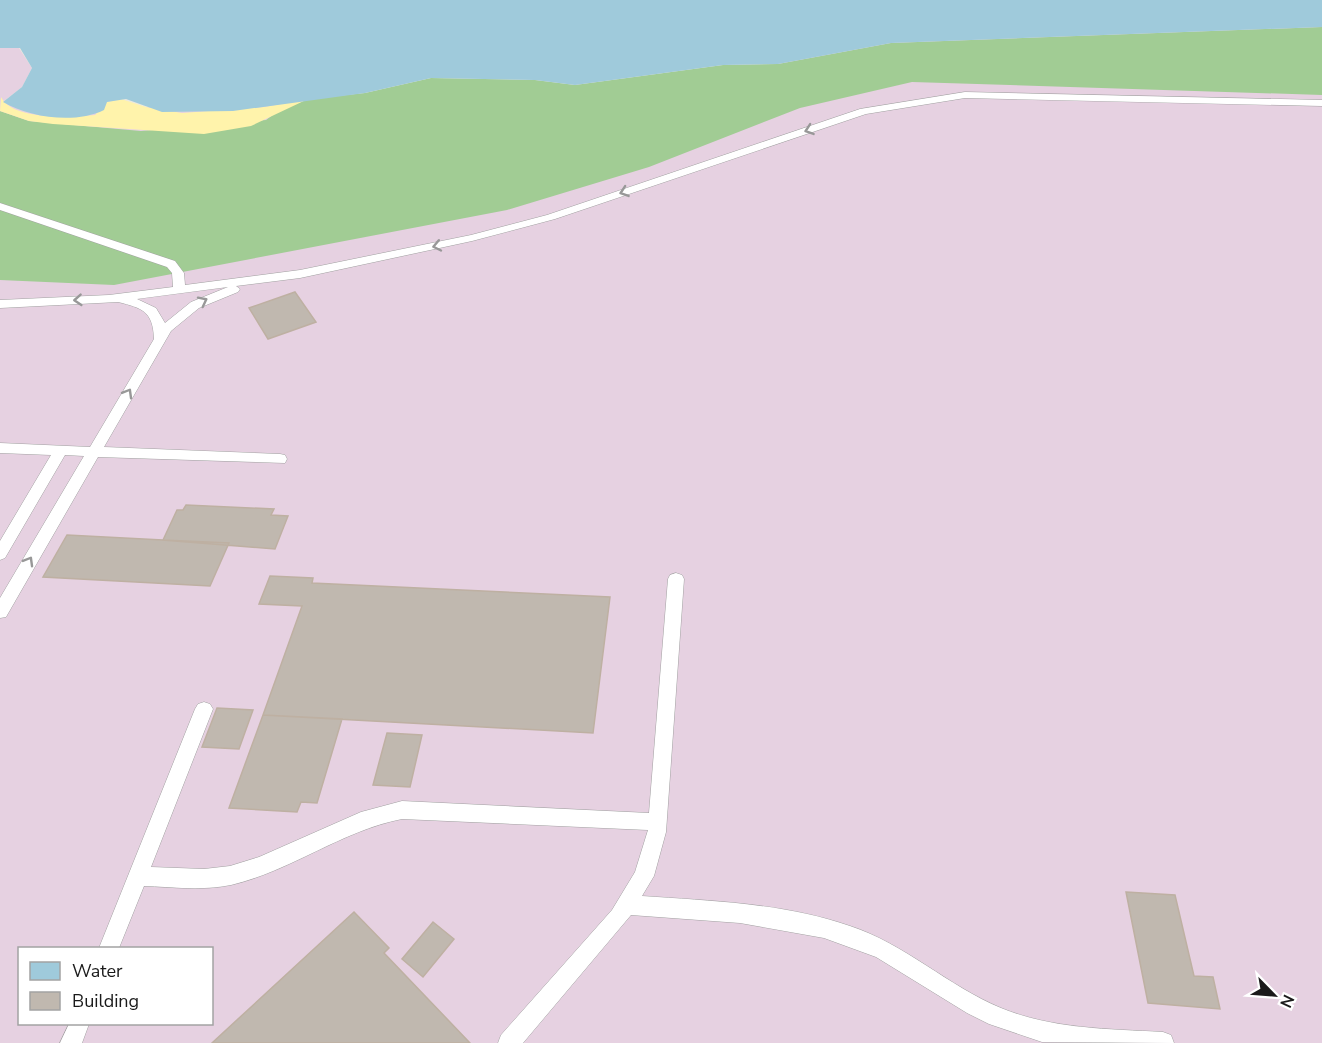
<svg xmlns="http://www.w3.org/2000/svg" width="1322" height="1043" font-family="'Nunito Sans',sans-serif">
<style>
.industrial{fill:#e6d1e1;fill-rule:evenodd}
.forest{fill:#a1cc94}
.sand{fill:#fff3ab}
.water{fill:#9fcadb}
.building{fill:#c0b8af;stroke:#beb0a2;stroke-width:1.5}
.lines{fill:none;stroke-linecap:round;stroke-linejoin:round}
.lane-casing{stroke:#a1a1a1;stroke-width:1}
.lane{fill:#fff;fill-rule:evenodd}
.oneway{stroke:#989898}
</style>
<rect width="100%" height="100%" fill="#ece9df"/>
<path class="industrial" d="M1322 27V1043H0V48H19L32 68 22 87 4 101 146 107 575 85 778 64 891 43ZM20 948H212V1024H20Z"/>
<path class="forest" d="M1322 27V95L912 82 800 108 649 167 507 210 114 285 0 280V111L29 121 141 131 266 120 278 111 308 99 365 93 431 78 535 80 575 85 723 65 778 64 891 43Z"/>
<path class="sand" d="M1 97C13 121 72 117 95 115L107 102 121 99 146 107 182 113 264 107 308 99 251 126 204 134 53 124 29 121 0 111Z"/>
<path class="water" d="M0 0H1322V27L891 43 778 64 723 65 575 85 535 80 431 78 365 93 233 111 162 112 126 99 107 102 104 110C76 124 30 118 3 102L22 87 32 68 20 48H0Z"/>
<path class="building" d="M295 292 316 322 268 339 249 308Z
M186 505 274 509 271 515 288 516 275 549 163 540 177 510H183Z
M67 535 163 540 229 543 210 586 43 577Z
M270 576 313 578 312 583 610 597 593 733 263 715 302 606 259 604Z
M217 708 253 710 239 749 202 747Z
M263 715 342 719 317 803 301 802 297 812 229 808Z
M387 733 422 735 410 787 373 785Z
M1126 892 1175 895 1194 976 1213 977 1220 1009 1148 1003Z
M354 912 389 948 384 953 470 1043H212Z
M433 922 454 939 423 977 402 959Z"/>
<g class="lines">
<g class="lane-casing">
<path id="lane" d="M965 92 1322 100V106L965 98 866 114 555 219 472 241 300 278 236 286 240 289 238 292 199 308 171 331 104 447 280 454 285 455 287 459 285 463 98 457 6 617 0 618V598L84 456 65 455 5 558 0 560V541L51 455 0 453V443L90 447 154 339C153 311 142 308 118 302L0 308V300L109 295 173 287 172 273 167 267 0 210V203L175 261 184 273 185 285 300 270 471 235 547 215 860 109ZM228 287 191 302 165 323 156 308 137 299Z
M676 573 682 575 684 579 666 832 654 876 642 896C712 901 783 903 850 926 905 944 948 986 1001 1008 1052 1029 1109 1029 1163 1032L1171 1035 1174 1043 1042 1042 989 1024 967 1013 876 957 824 938 740 923 631 915 523 1043H498L501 1035 612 910 635 872 648 830 402 819C341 831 291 871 231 885 202 891 172 887 144 886L119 948H99L195 709 198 704 204 702 210 704 213 709 151 867 204 869 230 866 259 857 361 812 402 801 649 813 668 579 670 575Z
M69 1024H89L82 1043H60Z"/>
</g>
<use href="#lane" class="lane"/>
</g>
<defs><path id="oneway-chevron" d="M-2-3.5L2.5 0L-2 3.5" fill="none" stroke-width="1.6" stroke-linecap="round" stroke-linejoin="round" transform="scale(1.5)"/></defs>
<g class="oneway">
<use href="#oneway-chevron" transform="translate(809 130) rotate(161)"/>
<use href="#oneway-chevron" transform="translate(624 192) rotate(161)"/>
<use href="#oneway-chevron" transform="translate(437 246) rotate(168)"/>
<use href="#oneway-chevron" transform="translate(78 300) rotate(176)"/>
<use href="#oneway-chevron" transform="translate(203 301) rotate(-27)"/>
<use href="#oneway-chevron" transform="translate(128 393) rotate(-60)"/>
<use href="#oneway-chevron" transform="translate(29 561) rotate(-60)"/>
</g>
<rect x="18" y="947" width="195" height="78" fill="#ffffff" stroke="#a3a3a3" stroke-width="1.5"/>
<rect x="30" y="962" width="30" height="18" fill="#9fcadb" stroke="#a3a3a3" stroke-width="1.5"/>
<text x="72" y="977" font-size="18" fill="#1a1a1a">Water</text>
<rect x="30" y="992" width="30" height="18" fill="#c0b8af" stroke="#a3a3a3" stroke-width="1.5"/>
<text x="72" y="1007" font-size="18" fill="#1a1a1a">Building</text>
<g transform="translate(1274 995) rotate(115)" stroke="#ffffff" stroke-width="4.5" paint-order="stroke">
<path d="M0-4.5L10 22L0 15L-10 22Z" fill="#1a1a1a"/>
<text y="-9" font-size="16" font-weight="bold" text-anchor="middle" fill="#1a1a1a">N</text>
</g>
</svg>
